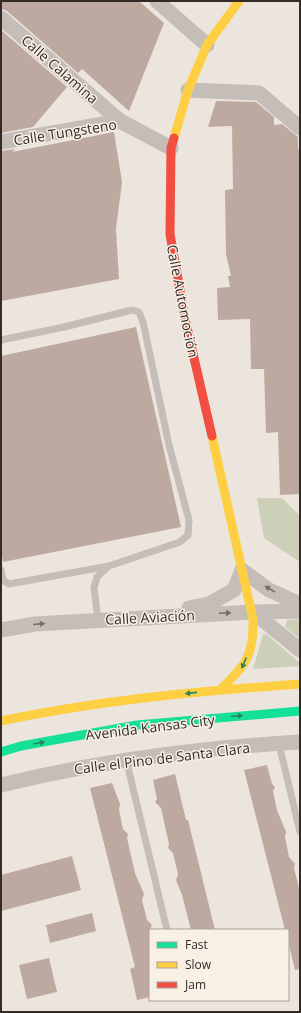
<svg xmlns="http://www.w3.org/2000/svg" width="301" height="1013" font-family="'Open Sans',sans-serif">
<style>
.green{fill:#ccd0b9}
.building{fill:#bea9a0}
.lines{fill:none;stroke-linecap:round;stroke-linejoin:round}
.lane{stroke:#c4bdb8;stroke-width:7}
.street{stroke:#c4bdb8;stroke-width:15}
.fast{stroke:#16e098;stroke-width:9}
.slow{stroke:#ffcf43;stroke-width:9}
.jam{stroke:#f24e42;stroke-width:9}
.oneway{fill:#756d68}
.oneway2{fill:#258660}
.labels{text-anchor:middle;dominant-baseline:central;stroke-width:3;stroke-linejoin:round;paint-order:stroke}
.street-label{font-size:14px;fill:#342b27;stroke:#f8efe5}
</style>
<rect width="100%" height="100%" fill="#ebe5de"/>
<path class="green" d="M257 498H282L300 516V562L264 538Z
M300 619V639L285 627 287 620Z
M263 634H266L300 663V666L253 669Z"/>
<path class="building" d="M1 1H139L164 23 129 111 82 69 78 73 7 11 1 9Z
M1 30 67 87 33 127 1 133Z
M216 101 256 102 274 117V125L282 124 298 137V149H300V494L280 495 278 432 266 433 264 369H251L250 319 218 320 217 288 230 287 228 276H231L226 254 225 190 233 189 232 126 208 127Z
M114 132 122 182 116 229 119 279 1 301V151L15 149 12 152Z
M136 327 181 527 3 562 1 551V356Z
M267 765 272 784 275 787 273 791 277 810 286 832 285 837 289 857 295 864 294 868 300 892V969L295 970 288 941V930H285L244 770Z
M175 774 186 820H188L215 930H191L182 895 176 880 178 874 173 853 168 848 169 844 161 808 155 802 157 799 153 780Z
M112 783 120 804 119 810 123 829 128 834 127 838 135 873 144 894 142 900 147 920 152 925 150 930V997L137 1000 130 969 135 967 90 788Z
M72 856 81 890 1 911V875Z
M92 913 96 931 50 943 46 925Z
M49 958 57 992 27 999 19 965Z"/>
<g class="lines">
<path class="lane" d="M1 340 64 327 132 310 139 312 143 322 169 445 189 520 188 535 180 542 109 566 9 584 3 580 1 570
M98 620 94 588 97 577 109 566
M279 744 300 832
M126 759 167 930"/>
<path class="street" d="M157 1 207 45
M1 18 120 121
M188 90 259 93 300 128
M1 142 120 121 171 148
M189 608 209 604 234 590 242 570 269 590 300 604
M253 612 300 650
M1 630 35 624 253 612 300 611
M1 785C99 761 199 748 300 742"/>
<path class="fast" d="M1 752 21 746 137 725 300 711"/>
<path class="slow" d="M174 138 188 90 207 45 239 1
M212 436 253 619C254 655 246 665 221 689
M1 721C100 700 199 691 300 684"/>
<path class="jam" d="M174 138 171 148 170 234 185 319 212 436"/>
</g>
<defs><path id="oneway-solid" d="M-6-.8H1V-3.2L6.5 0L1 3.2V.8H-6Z"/></defs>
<g class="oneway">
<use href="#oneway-solid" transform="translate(270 589) rotate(-149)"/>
<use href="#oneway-solid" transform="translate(225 613) rotate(-3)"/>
<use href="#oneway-solid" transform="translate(39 624) rotate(-5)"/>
</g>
<g class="oneway2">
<use href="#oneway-solid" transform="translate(244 663) rotate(113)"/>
<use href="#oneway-solid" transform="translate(191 693) rotate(174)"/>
<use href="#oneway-solid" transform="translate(237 716) rotate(-5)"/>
<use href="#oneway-solid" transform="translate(39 743) rotate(-10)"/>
</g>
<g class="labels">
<g class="street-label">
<text transform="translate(60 69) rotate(41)">Calle Calamina</text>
<text transform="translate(65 132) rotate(-9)">Calle Tungsteno</text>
<text transform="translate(183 301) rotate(79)">Calle Automoción</text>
<text transform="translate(150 617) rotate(-3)">Calle Aviación</text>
<text transform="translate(150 727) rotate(-7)">Avenida Kansas City</text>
<text transform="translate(162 758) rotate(-7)">Calle el Pino de Santa Clara</text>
</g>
</g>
<rect width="301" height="1013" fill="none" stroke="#342b27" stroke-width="4"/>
<rect x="149" y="929" width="140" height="72" fill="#f8efe5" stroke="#aaa199"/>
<rect x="157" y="942" width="20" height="6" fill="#16e098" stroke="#aaa199"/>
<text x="185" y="949" font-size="12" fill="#342b27">Fast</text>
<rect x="157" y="962" width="20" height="6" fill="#ffcf43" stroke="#aaa199"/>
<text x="185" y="969" font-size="12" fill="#342b27">Slow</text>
<rect x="157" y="982" width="20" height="6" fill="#f24e42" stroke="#aaa199"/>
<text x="185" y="989" font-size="12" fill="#342b27">Jam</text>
</svg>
